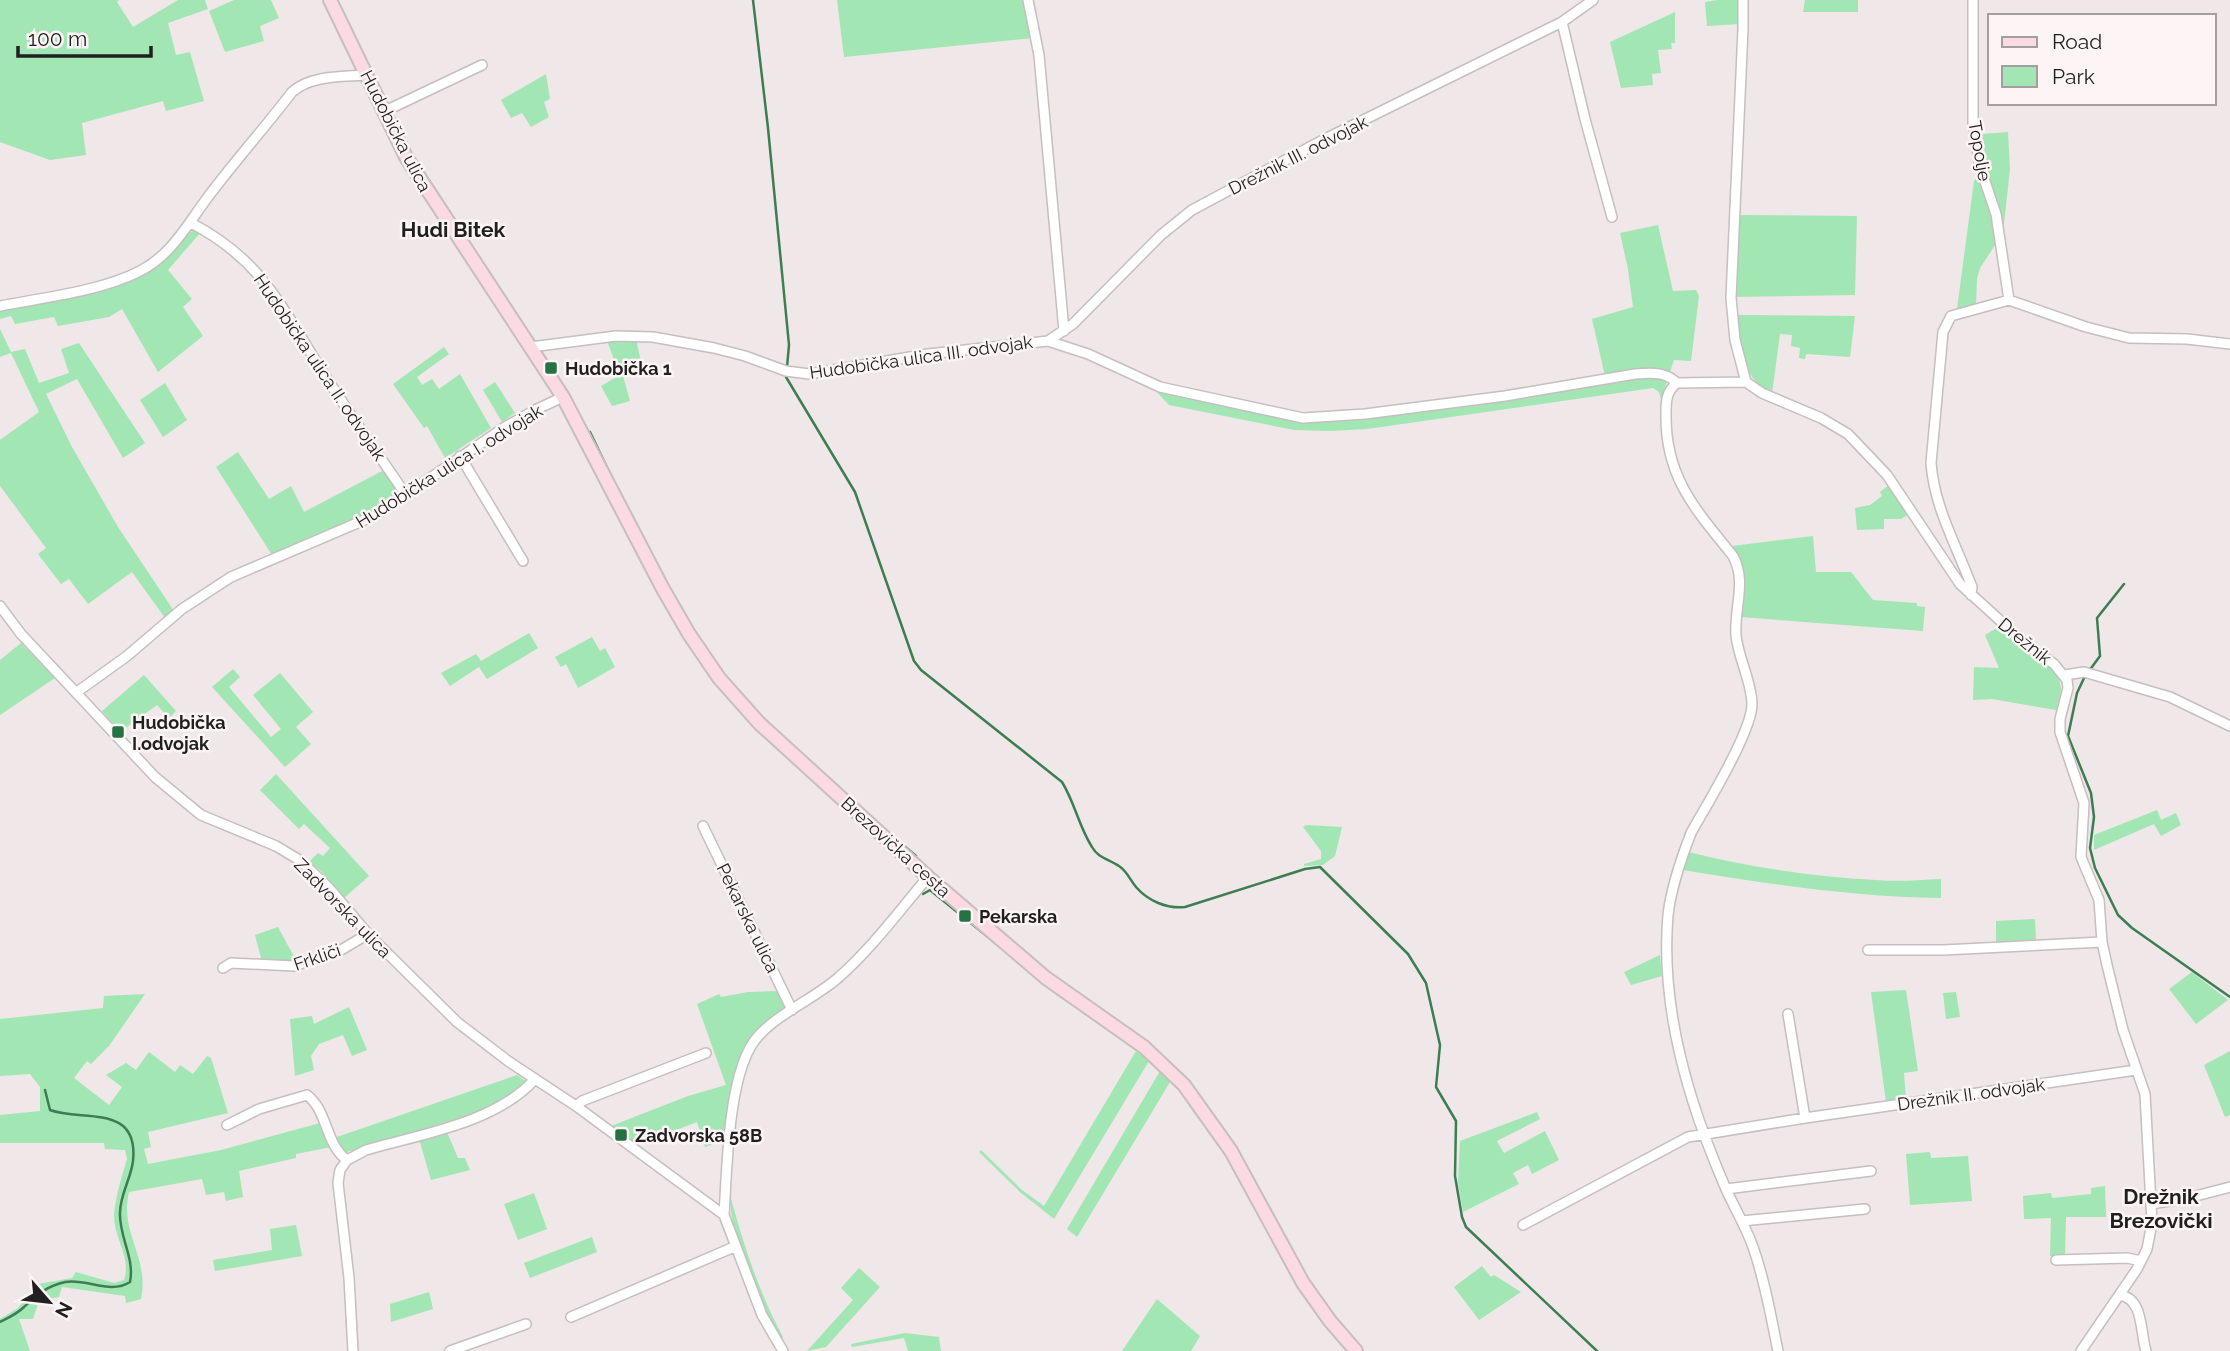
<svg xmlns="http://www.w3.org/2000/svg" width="2230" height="1351" font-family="Raleway,sans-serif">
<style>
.green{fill:#a2e6b4}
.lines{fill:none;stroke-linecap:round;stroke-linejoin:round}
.stream{stroke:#3e7d52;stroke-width:2.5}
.street-casing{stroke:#c6bebf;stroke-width:12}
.secondary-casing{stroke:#c6bebf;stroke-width:16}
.street{stroke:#fff;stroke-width:9}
.secondary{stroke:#fcdae1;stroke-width:12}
.poi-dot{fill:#257242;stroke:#fcf4f5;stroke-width:2.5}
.labels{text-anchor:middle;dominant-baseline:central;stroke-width:5;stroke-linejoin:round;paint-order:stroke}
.street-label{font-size:18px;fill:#211f1f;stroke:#fcf4f5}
.poi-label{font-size:18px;font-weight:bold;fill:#211f1f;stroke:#fcf4f5;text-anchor:start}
.quarter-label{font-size:21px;font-weight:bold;fill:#211f1f;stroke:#fcf4f5}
</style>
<rect width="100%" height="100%" fill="#efe7e8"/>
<path class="green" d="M0 0H119L117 2 133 27 178 0H205L208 9 168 23 176 55 190 52 204 101 166 111 163 101 82 123 86 155 50 160 0 142Z
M234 0H271L279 18 260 26 264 41 225 52 209 11Z
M837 0H1026L1034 38 844 57Z
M1718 0H1740V24L1707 26 1705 2Z
M1805 0H1858V12H1803Z
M1675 12V43H1671L1672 49 1658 50 1661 73 1652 74 1653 85 1621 88 1610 42Z
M546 74 550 99 544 102 549 117 531 127 522 113 511 118 501 100Z
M2008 132 2010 169 2003 233 1980 268 1977 279 1976 306 1957 309 1974 181C1992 161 1984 159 1982 134Z
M1739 215 1857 216 1855 295 1735 297Z
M1658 225 1673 291 1696 290 1699 296 1691 361 1674 360 1670 372 1654 370 1605 376 1592 319 1633 307 1628 269 1620 233Z
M195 230 201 232 168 270 192 299 183 307 203 336 158 372 122 309 109 317 58 326 54 317 15 324 11 316 0 319V310C54 298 112 292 160 262 173 254 180 235 195 230Z
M1737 315 1855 316 1850 357 1806 354 1805 359 1799 358 1800 348 1791 346 1792 335 1780 334 1772 394C1741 378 1740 346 1737 315Z
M0 329 11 352 25 349 39 383 69 373 61 349 79 343 145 443 123 458 77 379 46 394 72 447 118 527 174 611 165 618 132 572 88 604 69 579 61 584 38 554 46 548 0 486V440L39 412 11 353 0 357Z
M636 339 642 366 622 372 630 401 612 406 601 386 620 375 607 341Z
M444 347 449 354 417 377 422 385 432 379 439 389 460 374 491 428 445 458 427 426 424 428 393 384Z
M1657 377 1667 381 1661 399 1659 392 1653 388 1367 429 1331 431 1294 430 1169 405 1152 387 1303 420Z
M495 382 515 413 502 422 483 390Z
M165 383 187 420 163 437 140 400Z
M238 452 269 499 291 486 304 512 384 470 399 492C390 513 297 545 272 555L216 467Z
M1889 485 1909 514 1901 519H1884V529L1857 530 1855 508 1870 505 1882 496 1880 492Z
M1813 536 1816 572H1851L1873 600 1917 603V606L1925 607 1923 631 1740 617 1741 563 1732 546Z
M2000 626 2053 670C2064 684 2062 694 2056 710L1992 699 1973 700 1974 667 1999 668 1985 635Z
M529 633 538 648 487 679 479 667 450 686 441 673 476 654 481 661Z
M592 637 600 651 605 648 615 667 578 688 566 664 561 667 555 657Z
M21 643 55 678 0 715V660Z
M233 669 240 677 229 687 271 737 281 729 253 695 280 673 313 712 296 727 311 744 285 767 212 687Z
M144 675 176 711 169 718 157 705 120 732 102 711Z
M276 774 369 876 344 898 321 871 309 862 318 853 323 856 330 848 304 824 299 829 260 790Z
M2157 810 2161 820 2176 813 2181 825 2161 836 2154 824 2094 850V835Z
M1306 825 1342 827 1335 856 1323 865 1304 866V864L1321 859V851L1303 827Z
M1688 852C1749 867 1813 877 1876 880 1897 882 1919 880 1941 879V898C1854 897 1769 884 1683 870Z
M2035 919 2036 942 1996 944V921Z
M278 927 297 962H262L255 935Z
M1660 955 1662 976 1631 985 1624 972Z
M2192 972 2228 1000 2196 1024 2169 989Z
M1906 990 1918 1071 1904 1073 1906 1099 1886 1102 1871 992Z
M778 991 785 1005 784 1009 754 1034 743 1051 724 1140 705 1147 697 1122 637 1145 611 1126 688 1096 726 1085 697 1004 719 994 721 997 748 992Z
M1956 992 1960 1017 1946 1019 1943 993Z
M145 994 109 1046 91 1064 87 1061 74 1078 109 1105 122 1087 106 1075 126 1063 136 1070 149 1052 175 1072 180 1065 193 1074 207 1056 211 1058 228 1113 148 1132 151 1147 144 1149 148 1164 221 1150 320 1123 331 1147 296 1154V1158L239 1171 243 1197 226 1201 224 1192 206 1195 202 1179 129 1192C119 1234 150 1257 141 1299L126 1303 125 1296 62 1287 59 1297 39 1301 33 1319H19L30 1351H0V1319L18 1308 38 1284 72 1278 76 1272 114 1283 124 1280C132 1258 113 1237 114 1214 116 1195 122 1176 127 1159L125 1150 105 1149 104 1143H0V1115L40 1111V1087L30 1074 0 1076V1019L103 1008 104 996Z
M349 1007 367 1050 352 1056 343 1035 319 1044 311 1056 314 1070 295 1076 290 1019 312 1016 314 1024Z
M1136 1051 1149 1061 1054 1219 1020 1192 979 1152 981 1150 1022 1190 1044 1206Z
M2230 1051V1115L2225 1117 2204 1065Z
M1160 1071 1170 1082 1077 1237 1067 1229Z
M517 1075 526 1081 498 1103 479 1112 347 1152H342L334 1138Z
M1537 1112 1540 1119 1497 1141 1504 1153 1545 1131 1559 1160 1532 1174 1528 1165 1513 1173 1519 1184 1463 1212 1458 1182 1460 1141Z
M447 1132 458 1158H465L470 1170 431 1180 419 1139Z
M1930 1152 1931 1158 1968 1156 1972 1201 1910 1205 1906 1154Z
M2105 1186 2106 1217H2066L2065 1256H2050L2051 1218 2024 1219 2023 1196 2051 1193 2052 1198 2091 1194V1188Z
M534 1193 547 1229 518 1240 504 1204Z
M730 1195C744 1246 758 1290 783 1337L781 1339C757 1299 730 1242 730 1195Z
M296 1225 302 1256 215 1271 213 1260 272 1250 270 1229Z
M592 1237 597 1252 530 1278 524 1263Z
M1482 1266 1491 1277 1494 1275 1521 1292 1479 1320 1454 1287Z
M859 1268 880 1287 826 1347 807 1351 853 1300 841 1288Z
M429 1292 433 1309 391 1322 390 1304Z
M1157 1299 1200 1336 1191 1351H1122Z
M905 1333 939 1337 941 1351H908L904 1338 852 1347 851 1344Z"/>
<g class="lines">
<path class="stream" d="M753 0 768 128 789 345 787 367
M786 377 855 492 914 661 921 670 1062 782C1075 803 1079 827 1092 847 1098 858 1109 859 1119 866 1127 871 1130 880 1136 887 1148 901 1167 909 1185 907L1305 869 1320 867 1408 954 1426 983 1440 1045 1436 1087 1456 1121 1455 1176 1462 1217 1466 1227 1597 1351
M590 432 613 480
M2089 671 2100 656 2097 618 2124 584
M2085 676 2077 693 2068 736 2091 793 2094 817 2090 848 2095 868 2118 915 2132 928 2230 997
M876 822 916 856
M923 894 930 890 1009 954
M0 1322C8 1318 17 1314 24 1307 38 1294 45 1287 65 1282 87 1278 110 1295 130 1282 135 1258 119 1237 120 1213 120 1194 131 1179 133 1161 139 1103 82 1122 50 1110L45 1090"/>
<g class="street-casing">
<path id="street" d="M1028 0 1039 55 1064 331
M1743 0V29L1731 298 1735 340 1746 382 1762 393 1821 418 1848 434 1887 475 1960 584 2028 646 2054 664 2067 680 2068 688 2060 719V732L2084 803 2081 857 2099 900 2102 942 2107 965 2123 1030 2145 1094 2152 1223 2147 1249 2137 1269 2081 1351
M1973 0V123L1980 167 1996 214 2009 300
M1562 22 1585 119 1612 217
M383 112 482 65
M191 223C263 260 283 310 324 374 350 415 379 455 406 495
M0 306C42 298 102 291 140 271 170 256 186 227 205 201 232 164 264 129 292 92 311 75 342 77 366 75
M1048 341 1088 354 1160 387 1303 418 1365 414 1505 396 1635 374C1651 373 1665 371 1677 383
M531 347 616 336 653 337 714 348 745 356 786 371 809 374 928 354 1048 341 1073 324 1161 235 1192 210 1321 141 1562 22 1593 0
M1746 382 1677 383C1665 392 1666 404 1666 417 1666 479 1697 511 1733 556 1747 582 1734 607 1736 635 1738 658 1751 679 1752 703 1753 730 1706 806 1691 833 1681 859 1671 888 1668 915 1660 1009 1689 1104 1726 1189 1735 1209 1746 1227 1753 1247 1765 1281 1771 1317 1778 1351
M460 456 523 561
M1971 595 1972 587 1968 577C1953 539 1934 504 1931 463L1943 332 1951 316 2009 300 2086 327 2129 338 2187 339 2230 344
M0 606 21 634 155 777 201 815 276 846 301 861 329 888 368 934 457 1022 508 1061 576 1106 724 1215 762 1315 783 1351
M2065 675 2084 672 2170 697 2230 726
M77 692 127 656 182 609 231 577 376 515 505 427 535 410 563 397
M703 826 792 1010
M1868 950H1943L2102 942
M223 968 231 963 294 966 341 950 368 934
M1788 1014 1805 1118
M576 1106 582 1101 706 1053
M227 1125 259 1109 307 1095C328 1111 325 1144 347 1160
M1726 1189 1871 1171
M2151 1204 2188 1198 2230 1187
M724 1215C727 1169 728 1085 751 1046 768 1017 814 1000 839 977 872 948 900 910 928 877
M1742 1221 1865 1209
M1523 1225 1688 1137 1805 1118 2136 1070
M2056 1260 2127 1258 2141 1261
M2120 1295C2144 1299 2140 1332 2146 1351
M571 1317 734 1247
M353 1351 349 1278 338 1183 340 1170 347 1160 366 1150C421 1134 496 1123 535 1079
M450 1351 526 1324"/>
</g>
<g class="secondary-casing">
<path id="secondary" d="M330 0 406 157 563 397 663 589 689 634 719 678 759 723 928 877 1046 978 1144 1047 1184 1085 1231 1151 1303 1283 1330 1321 1356 1351"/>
</g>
<use href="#street" class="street"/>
<use href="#secondary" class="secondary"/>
</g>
<g class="poi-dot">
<rect x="544" y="361" width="14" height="14" rx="3.5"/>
<rect x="111" y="725" width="14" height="14" rx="3.5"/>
<rect x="958" y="909" width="14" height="14" rx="3.5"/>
<rect x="614" y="1128" width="14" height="14" rx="3.5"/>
</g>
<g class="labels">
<g class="street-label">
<text transform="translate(396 131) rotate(63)">Hudobička ulica</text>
<text transform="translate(1980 151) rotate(80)">Topolje</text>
<text transform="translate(1298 155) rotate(-27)">Drežnik III. odvojak</text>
<text transform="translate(921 357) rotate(-8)">Hudobička ulica III. odvojak</text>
<text transform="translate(320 367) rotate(56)">Hudobička ulica II. odvojak</text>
<text transform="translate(449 466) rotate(-32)">Hudobička ulica I. odvojak</text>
<text transform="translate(2025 641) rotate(39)">Drežnik</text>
<text transform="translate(896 847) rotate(42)">Brezovička cesta</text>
<text transform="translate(343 908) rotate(46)">Zadvorska ulica</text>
<text transform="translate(748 918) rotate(64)">Pekarska ulica</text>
<text transform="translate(317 957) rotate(-19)">Frkliči</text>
<text transform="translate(1971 1094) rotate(-8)">Drežnik II. odvojak</text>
</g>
<g class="poi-label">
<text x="565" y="368">Hudobička 1</text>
<text x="132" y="722">Hudobička<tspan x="132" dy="21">I.odvojak</tspan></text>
<text x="979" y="916">Pekarska</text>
<text x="635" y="1135">Zadvorska 58B</text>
</g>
<g class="quarter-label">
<text x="453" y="229">Hudi Bitek</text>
<text x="2161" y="1196">Drežnik<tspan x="2161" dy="24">Brezovički</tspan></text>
</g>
</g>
<rect x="1988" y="14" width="228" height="91" fill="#fcf4f5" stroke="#a49f9f" stroke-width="2"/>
<rect x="2002" y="37" width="35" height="10" fill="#fcdae1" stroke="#a49f9f" stroke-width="2"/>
<text x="2052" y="49" font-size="21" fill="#211f1f">Road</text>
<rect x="2002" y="66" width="35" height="21" fill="#a2e6b4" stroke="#a49f9f" stroke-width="2"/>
<text x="2052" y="84" font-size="21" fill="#211f1f">Park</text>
<g transform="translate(49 1302) rotate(118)" stroke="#fcf4f5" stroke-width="5" paint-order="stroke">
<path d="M0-5L12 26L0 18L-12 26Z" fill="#211f1f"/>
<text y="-10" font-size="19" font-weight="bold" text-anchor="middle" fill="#211f1f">N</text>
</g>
<path d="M18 46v10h133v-10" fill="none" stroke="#211f1f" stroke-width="3.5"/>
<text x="28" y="46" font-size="21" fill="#211f1f" stroke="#fcf4f5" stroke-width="5" paint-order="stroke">100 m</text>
</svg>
